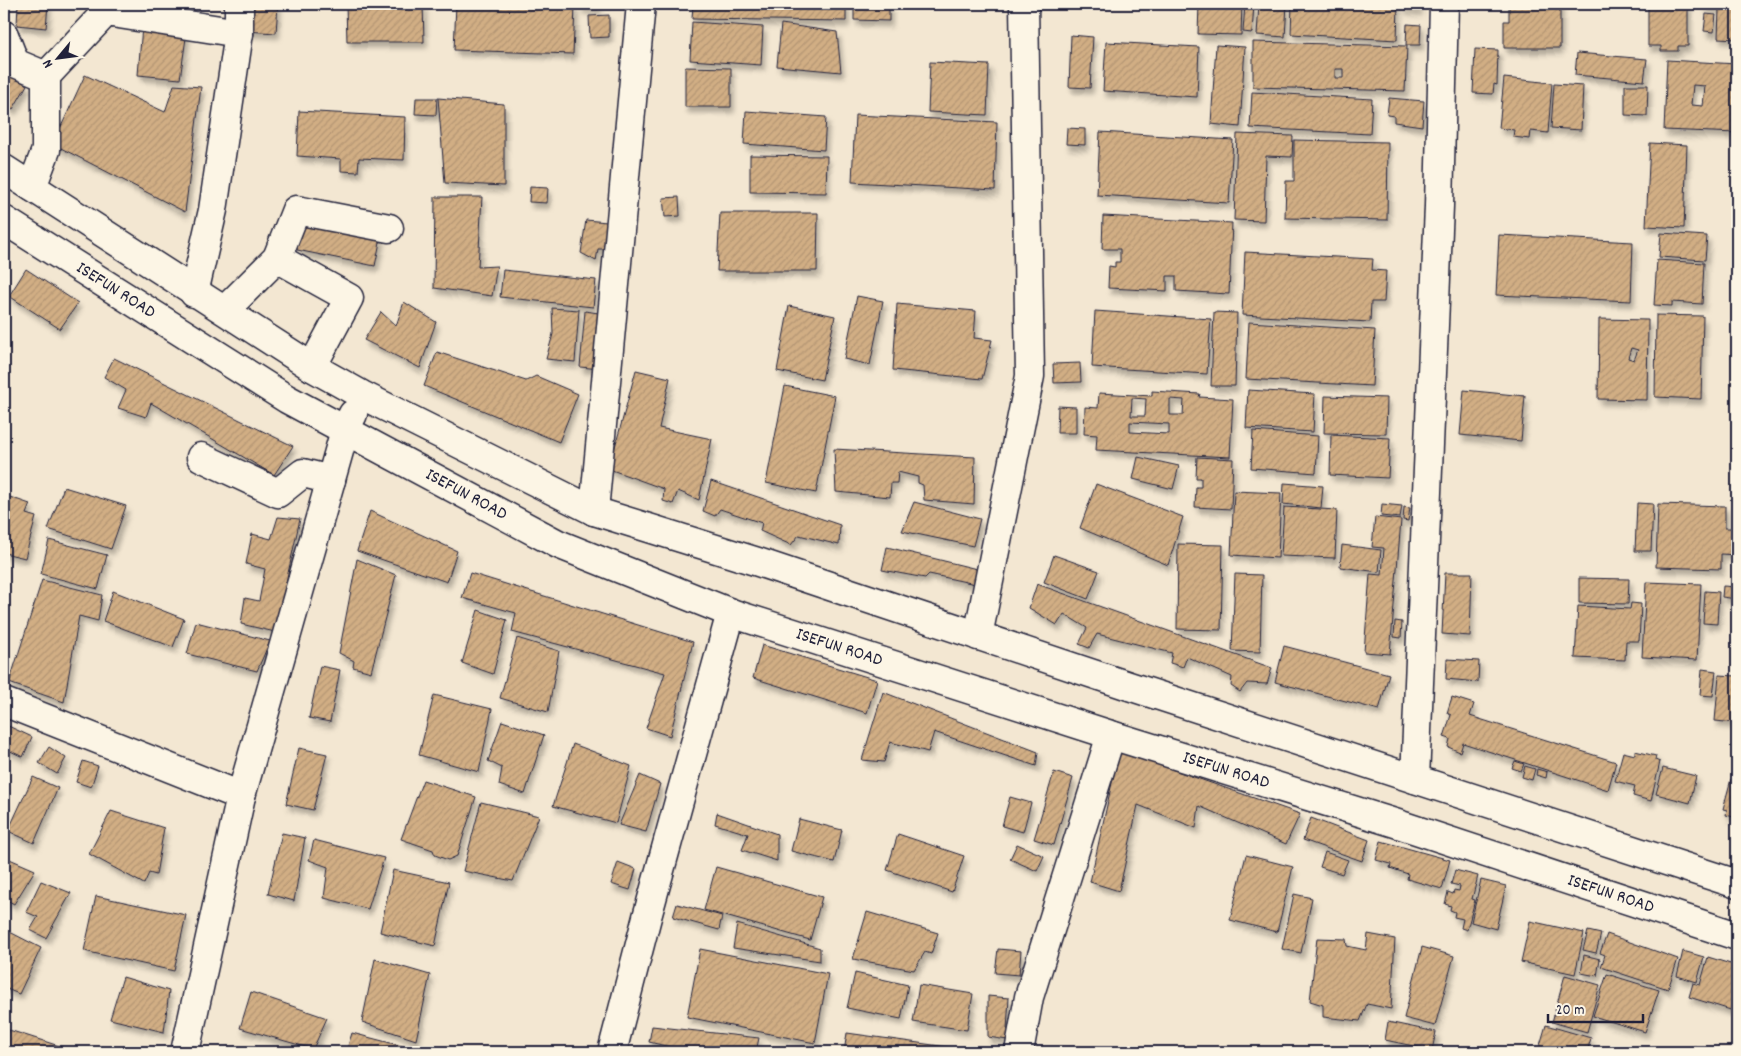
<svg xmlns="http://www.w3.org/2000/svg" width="1741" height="1056" font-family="Dekko,sans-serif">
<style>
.building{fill:url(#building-hatch);stroke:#22223b;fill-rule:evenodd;filter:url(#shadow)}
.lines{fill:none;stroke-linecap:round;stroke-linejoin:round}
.minor-casing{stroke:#22223b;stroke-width:31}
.minor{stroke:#fcf5e5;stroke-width:28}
.labels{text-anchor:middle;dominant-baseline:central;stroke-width:4;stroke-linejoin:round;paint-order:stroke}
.street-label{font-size:18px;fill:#22223b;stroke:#fcf5e5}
</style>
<defs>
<pattern id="building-hatch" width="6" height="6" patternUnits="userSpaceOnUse" patternTransform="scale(1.25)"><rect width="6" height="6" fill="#d1ae84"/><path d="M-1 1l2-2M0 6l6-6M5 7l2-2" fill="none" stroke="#b39573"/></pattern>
<filter id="shadow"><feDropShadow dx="3" dy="5.5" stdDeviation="2.5" flood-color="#0004"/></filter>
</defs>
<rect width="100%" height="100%" fill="#f3e7d2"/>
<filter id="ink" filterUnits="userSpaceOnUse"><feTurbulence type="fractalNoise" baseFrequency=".02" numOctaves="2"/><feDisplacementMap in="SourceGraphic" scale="10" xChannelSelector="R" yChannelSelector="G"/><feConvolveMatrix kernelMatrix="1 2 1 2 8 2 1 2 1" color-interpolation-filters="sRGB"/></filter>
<g filter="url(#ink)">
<path class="building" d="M18 4H48L46 28 17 25Z
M248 4H278L276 33 246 31Z
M346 4H423L424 42H347Z
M456 4 575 7 573 54 454 50Z
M580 4H598V9L580 8Z
M693 4H846V21L692 19Z
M854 4H889V21L854 20Z
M1199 4H1242L1241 35 1198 34Z
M1245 4H1254L1252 33 1243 32Z
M1259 4H1287L1285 37 1257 35Z
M1292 4H1398L1397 40 1291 34Z
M1403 4H1419V10L1402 8Z
M1509 4H1560V48H1504V21H1509Z
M1648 4H1688V46H1678V51H1661V46H1648Z
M1704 4H1737V39L1718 38 1719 9 1704 8Z
M1706 14 1716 15 1714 32 1704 31Z
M609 15V37L590 38 589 16Z
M692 22 763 27 761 65 690 60Z
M781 24 837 32 841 72 777 66Z
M1407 24 1421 25 1420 45H1406Z
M142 26 187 31 180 79 138 75Z
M1071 35 1093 37 1090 88 1069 87Z
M1106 42 1199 47 1197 97 1103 91Z
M1253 42 1407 46 1405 91 1253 87ZM1335 69H1343V78H1335Z
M1216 45 1245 47 1240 127 1211 124Z
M1475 49 1498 50 1497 85 1494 84 1493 94 1473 93Z
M1577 53 1647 59 1644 81 1575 75Z
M1667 60 1737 64V133L1664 130ZM1693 85 1705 86 1703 106 1691 105Z
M930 62 989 65 987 115 928 112Z
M685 67 731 68V107H685Z
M8 74 27 85 13 109 4 104V82Z
M85 75 165 112 174 85 201 87 185 212 53 144Z
M1504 78 1552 83 1548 133 1531 131 1530 139 1513 137 1514 130 1499 128Z
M1554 84 1583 86 1581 130 1551 128Z
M1625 85H1648L1647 116 1625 115Z
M1252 92 1372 99 1370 134 1250 128Z
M416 98H437L436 115 415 114Z
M438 98 504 104V186L445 183Z
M1389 98 1424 101 1422 126 1394 122V116L1387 115Z
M299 111 405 117 404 160 359 158 358 172 341 171V159L297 156Z
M746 111 826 117 824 150 744 144Z
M855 115 997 122 995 190 852 182Z
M1067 128 1085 129V145L1066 144Z
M1100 132 1233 140 1229 203 1097 195Z
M1237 134 1293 136 1292 157 1266 156 1264 221 1234 220Z
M1294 140 1388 142 1387 220 1285 218 1286 181H1294Z
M1650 143 1687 145 1684 228 1646 226Z
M750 155 827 156 826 193 750 192Z
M530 187 548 188 547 203 529 202Z
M435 197H482L478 267 497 266 492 296 434 288Z
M679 197 680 216 665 217 663 198Z
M720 213H818L817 271H717Z
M1103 216 1232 223 1229 294 1176 291V276H1167V291L1108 288 1109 266 1115 267V262H1120V249H1102Z
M302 220 381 237 375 266 297 250Z
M586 220 607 222 605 249H598L596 261 581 253Z
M1661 233 1707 236 1705 260 1659 257Z
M1499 235 1633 242 1631 301 1496 295Z
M1245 252 1373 259 1372 270 1386 271 1384 302H1371L1370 322 1242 315Z
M1657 260 1704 263 1702 304 1672 302V306L1654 305Z
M26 269 78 303 60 329 9 296Z
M503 270 596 280 593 307 500 297Z
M857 296 883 301 870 365 844 359Z
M404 302 436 322 420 368 364 340 381 312 396 326Z
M897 304 976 311 974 338 992 340 982 379 893 370Z
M789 306 835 316 822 380 777 371Z
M552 308 579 310 575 362 546 359 553 334Z
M585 311 605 314 600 369 580 367Z
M1095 311 1211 319 1207 374 1092 367Z
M1214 312 1237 313 1235 386H1211Z
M1656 315 1703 316 1701 399 1655 397Z
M1599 319 1648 320 1647 400 1598 399ZM1631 348 1638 350 1634 360 1628 358Z
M1249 322 1375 330 1372 386 1246 379Z
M437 352 526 381 536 376 578 394 559 442 424 386Z
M114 358 293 446 274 475 151 403 146 417 118 408 126 390 104 377Z
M1080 363 1081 382 1054 383 1053 364Z
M636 370 670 378 659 428 712 439 699 500 678 491 673 504 663 501 664 489 609 469Z
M785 386 835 396 816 493 766 483Z
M1248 390 1315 394 1313 432 1246 428Z
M1464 390 1525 396 1521 441 1460 435Z
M1152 391 1200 394 1199 397 1233 399 1230 457 1096 450 1097 435 1084 434 1085 407 1098 408 1099 393 1152 396ZM1132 398 1146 399 1145 416H1131ZM1170 399 1184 400 1183 415H1170ZM1130 422 1169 424V434L1130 432Z
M1325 396 1387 398 1386 434 1324 433Z
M1058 406 1076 407V433H1057Z
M1253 431 1318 436 1316 473 1251 468Z
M1331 435 1390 438 1388 478 1330 475Z
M834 449 975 457 974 504 924 500 923 485 918 483V477L898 472 897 483H891L890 497 836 492Z
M1138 457 1179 466 1173 489 1133 479Z
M1197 457 1233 459 1231 509 1195 507 1196 487H1201V478H1196Z
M711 481 840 525 839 545 799 535 791 545 760 531 762 523 720 509 715 516 703 511Z
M1284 483 1323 486 1321 508 1283 504Z
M1096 484 1183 517 1168 565 1080 528Z
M64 487 126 506 111 549 48 529Z
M1234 491 1281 493 1278 558 1231 555Z
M4 495 30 504 26 514 36 517 25 558 4 553Z
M914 502 980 519 973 546 902 531Z
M1637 503 1653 504 1651 551H1635Z
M1382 504 1402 506 1400 518 1381 516Z
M1658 504 1725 506V528H1737V570H1735L1736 555 1721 554V569L1656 567Z
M1284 507 1337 510 1335 558 1281 556Z
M1404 507 1410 508 1408 521 1403 520Z
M370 511 457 551 447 582 357 551Z
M278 517 300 519 275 632 241 624 245 598 259 601 265 569 246 564 252 534 271 539Z
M1375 517 1401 520 1390 654 1364 652 1370 574 1382 575 1384 548 1372 547Z
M49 540 107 555 98 589 41 574Z
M1178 544 1223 545 1221 630 1177 629Z
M1342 545 1381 550 1379 572 1340 567Z
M887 547 981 570 980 585 929 574 925 578 882 570Z
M1054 555 1099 571 1088 599 1044 582Z
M357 559 396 575 371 672 353 667 354 661 339 653Z
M470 573 693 642 670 736 646 728 665 673 512 632 516 613 462 598Z
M1445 573H1472L1470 636 1442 634Z
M1235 574 1262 575 1260 652 1232 651Z
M1579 578 1629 579 1628 604 1579 603Z
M42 580 102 595 98 621 79 616 64 702 9 683Z
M1646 582 1701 584 1697 660 1642 657Z
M1037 584 1272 668 1267 684 1247 683 1240 692 1231 686 1232 677 1187 657 1183 667 1170 663 1172 653 1097 634 1089 648 1079 644 1087 628 1064 614 1057 625 1029 608Z
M1723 586 1737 587V599L1722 597Z
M113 591 184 619 173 647 103 621Z
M1705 591 1719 592 1717 624 1703 623Z
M1631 603 1641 604 1639 641H1626L1625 660 1575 658 1578 606 1630 609Z
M478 610 507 620 493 674 462 663Z
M1395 621 1402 622 1401 638 1394 637Z
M196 622 270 641 257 671 187 654Z
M517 638 559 651 548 712 500 698Z
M762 645 877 680 867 713 753 678Z
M1284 646 1389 674 1379 710 1275 682Z
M1447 659 1479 661 1478 682 1446 679Z
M320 666 340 670 330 722 309 718Z
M1702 669 1716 671 1713 696 1700 695Z
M1719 675 1737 676V726H1735L1736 723 1715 721Z
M883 692 1038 752 1036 766 934 732 928 752 890 742 884 762 862 760Z
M434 695 492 709 479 772 419 755Z
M1452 697 1474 704 1470 716 1616 762 1608 790 1463 743 1460 752 1448 747 1450 739 1444 737 1451 715 1447 713Z
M502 721 544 735 525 794 499 785 502 768 488 761Z
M4 724 32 737 23 757 4 748Z
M573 744 631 766 616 823 553 806Z
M49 747 66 758 57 774 39 763Z
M299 748 327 754 313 810 286 804Z
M1119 751 1300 814 1286 844 1199 806 1196 828 1138 805 1119 891 1090 882Z
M1635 751 1656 756 1655 760 1660 762 1651 801 1633 796 1635 786 1615 781 1623 752 1635 755Z
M83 761 98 766 91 787 76 782Z
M1515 761 1524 764 1521 771 1512 768Z
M1525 766 1535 769 1532 780 1522 777Z
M1663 768 1696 776 1690 803 1656 794Z
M1537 769 1547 772 1546 778 1536 775Z
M1054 772 1073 778 1054 845 1034 839Z
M640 775 660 784 646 832 619 825Z
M33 777 58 788 34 843 8 831Z
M1731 779 1737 780V818L1726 815 1727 810 1723 809Z
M423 780 476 797 457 856 448 860 435 855 433 850 401 839Z
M1010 797 1031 803 1023 832 1002 826Z
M481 802 539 816 513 881 463 871Z
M111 811 164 828 156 875 149 873 144 884 89 854Z
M717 813 777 834V861L742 850 748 834 715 824Z
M1311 818 1369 840 1362 861 1303 840Z
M799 819 842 830 834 862 791 851Z
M282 833 305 838 294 901 268 894Z
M898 834 964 856 952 892 887 870Z
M314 840 384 858 368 909 324 898 328 867 309 860Z
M1381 841 1450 860 1442 889 1407 879 1408 874 1390 868 1391 864 1376 860Z
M1017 844 1044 856 1037 871 1010 859Z
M1325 852 1348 860 1342 874 1320 867Z
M1246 855 1293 867 1277 932 1230 920Z
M5 857 35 870 14 904 7 900 4 905V860Z
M618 862 636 869 630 890 611 884Z
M716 867 822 897 810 940 704 910Z
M393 870 449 882 435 946 380 932Z
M1455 870 1478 876 1472 899 1475 900 1467 930 1461 928 1463 919 1454 917 1455 912 1450 910 1451 906 1445 904 1448 892 1453 894 1454 890 1459 891 1460 886 1451 884Z
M1481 880 1506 886 1496 929 1471 922Z
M41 881 71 893 46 938 30 930 38 917 26 912Z
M1294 894 1312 898 1301 953 1282 949Z
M96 896 186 915 174 971 84 951Z
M677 904 722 916 719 930 673 917Z
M867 912 938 933 931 954 925 952 914 970 853 959Z
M1530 921 1584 933 1575 974 1521 962Z
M737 924 820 948V961L733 948Z
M4 929 41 948 19 994 4 988Z
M1588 931 1601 934 1596 953 1583 950Z
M1368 934 1395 939 1391 1009 1367 1004 1360 1021 1323 1017V1005L1310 1001 1317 938 1346 939 1347 946 1366 950Z
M1607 934 1678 959 1668 989 1601 967 1605 955 1600 953Z
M1422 947 1454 956 1435 1026 1404 1018Z
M700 949 828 974 815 1043 687 1017Z
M998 949 1021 951 1019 975 995 973Z
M1683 951 1704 957 1697 982 1677 976Z
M1584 955 1600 959 1597 976 1581 973Z
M1708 957 1737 966V1012L1689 997 1693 983 1700 985Z
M375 959 430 975 416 1040 362 1022Z
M855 973 908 985 901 1019 847 1008Z
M1607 974 1659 990 1645 1032 1593 1016Z
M1565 975 1600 985 1587 1032 1552 1022Z
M123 977 169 991 164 1032 110 1019Z
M919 985 973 994 967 1030 913 1022Z
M251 992 327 1018 313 1049 240 1028Z
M988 996 1009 998 1007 1029 1014 1032V1041L988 1037Z
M1388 1022 1436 1032 1432 1050 1385 1040Z
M1546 1025 1591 1038 1587 1052H1538Z
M652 1026 759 1038 756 1052H692L649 1042Z
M9 1030 78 1052H4Z
M352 1033 406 1047 405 1052H346Z
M847 1033 976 1051 975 1052H844Z
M1694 1046 1716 1052H1692Z"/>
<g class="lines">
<g class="minor-casing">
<g id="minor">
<path d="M4 35 15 63 46 76 106 12 239 33"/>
<path d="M4 169 312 367 362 395 594 511 758 562 1129 686 1737 884"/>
<path d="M32 187 46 150V76"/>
<path id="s1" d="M4 220 287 399 558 544 731 613 1111 735 1395 823 1737 936"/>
<path d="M277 258 349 298 312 367"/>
<path d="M194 293 213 210 239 33V4"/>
<path d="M225 310 277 258 296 210 389 228"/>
<path d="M201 457 278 493 303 473 331 480"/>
<path d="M594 511 641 4"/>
<path d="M978 636 1030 376 1024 4"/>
<path d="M4 702 241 796"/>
<path d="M1415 779 1439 206 1444 4"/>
<path d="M185 1052 241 796 345 430 353 414"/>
<path d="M612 1052 647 917 731 613"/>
<path d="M1019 1052 1029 997 1111 735"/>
</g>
</g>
<use href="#minor" class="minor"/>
</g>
</g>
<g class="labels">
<g class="street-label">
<text stroke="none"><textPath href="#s1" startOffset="132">ISEFUN ROAD</textPath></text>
<text stroke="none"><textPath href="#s1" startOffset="538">ISEFUN ROAD</textPath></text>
<text stroke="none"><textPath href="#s1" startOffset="942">ISEFUN ROAD</textPath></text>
<text stroke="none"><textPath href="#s1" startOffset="1348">ISEFUN ROAD</textPath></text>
<text stroke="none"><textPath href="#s1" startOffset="1752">ISEFUN ROAD</textPath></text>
</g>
</g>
<rect width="1741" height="1056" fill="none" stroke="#fcf5e5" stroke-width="20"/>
<rect x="10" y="10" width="1721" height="1036" fill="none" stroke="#22223b" stroke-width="2" filter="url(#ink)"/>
<g transform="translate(58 58) rotate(241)" stroke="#fcf5e5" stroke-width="4" paint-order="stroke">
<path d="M0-4L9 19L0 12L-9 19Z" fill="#22223b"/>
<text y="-8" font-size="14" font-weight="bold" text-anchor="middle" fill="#22223b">N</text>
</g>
<path d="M1548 1014v8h95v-8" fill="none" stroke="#22223b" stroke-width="2.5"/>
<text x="1556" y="1014" font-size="15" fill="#22223b" stroke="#fcf5e5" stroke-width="4" paint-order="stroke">20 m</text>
</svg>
